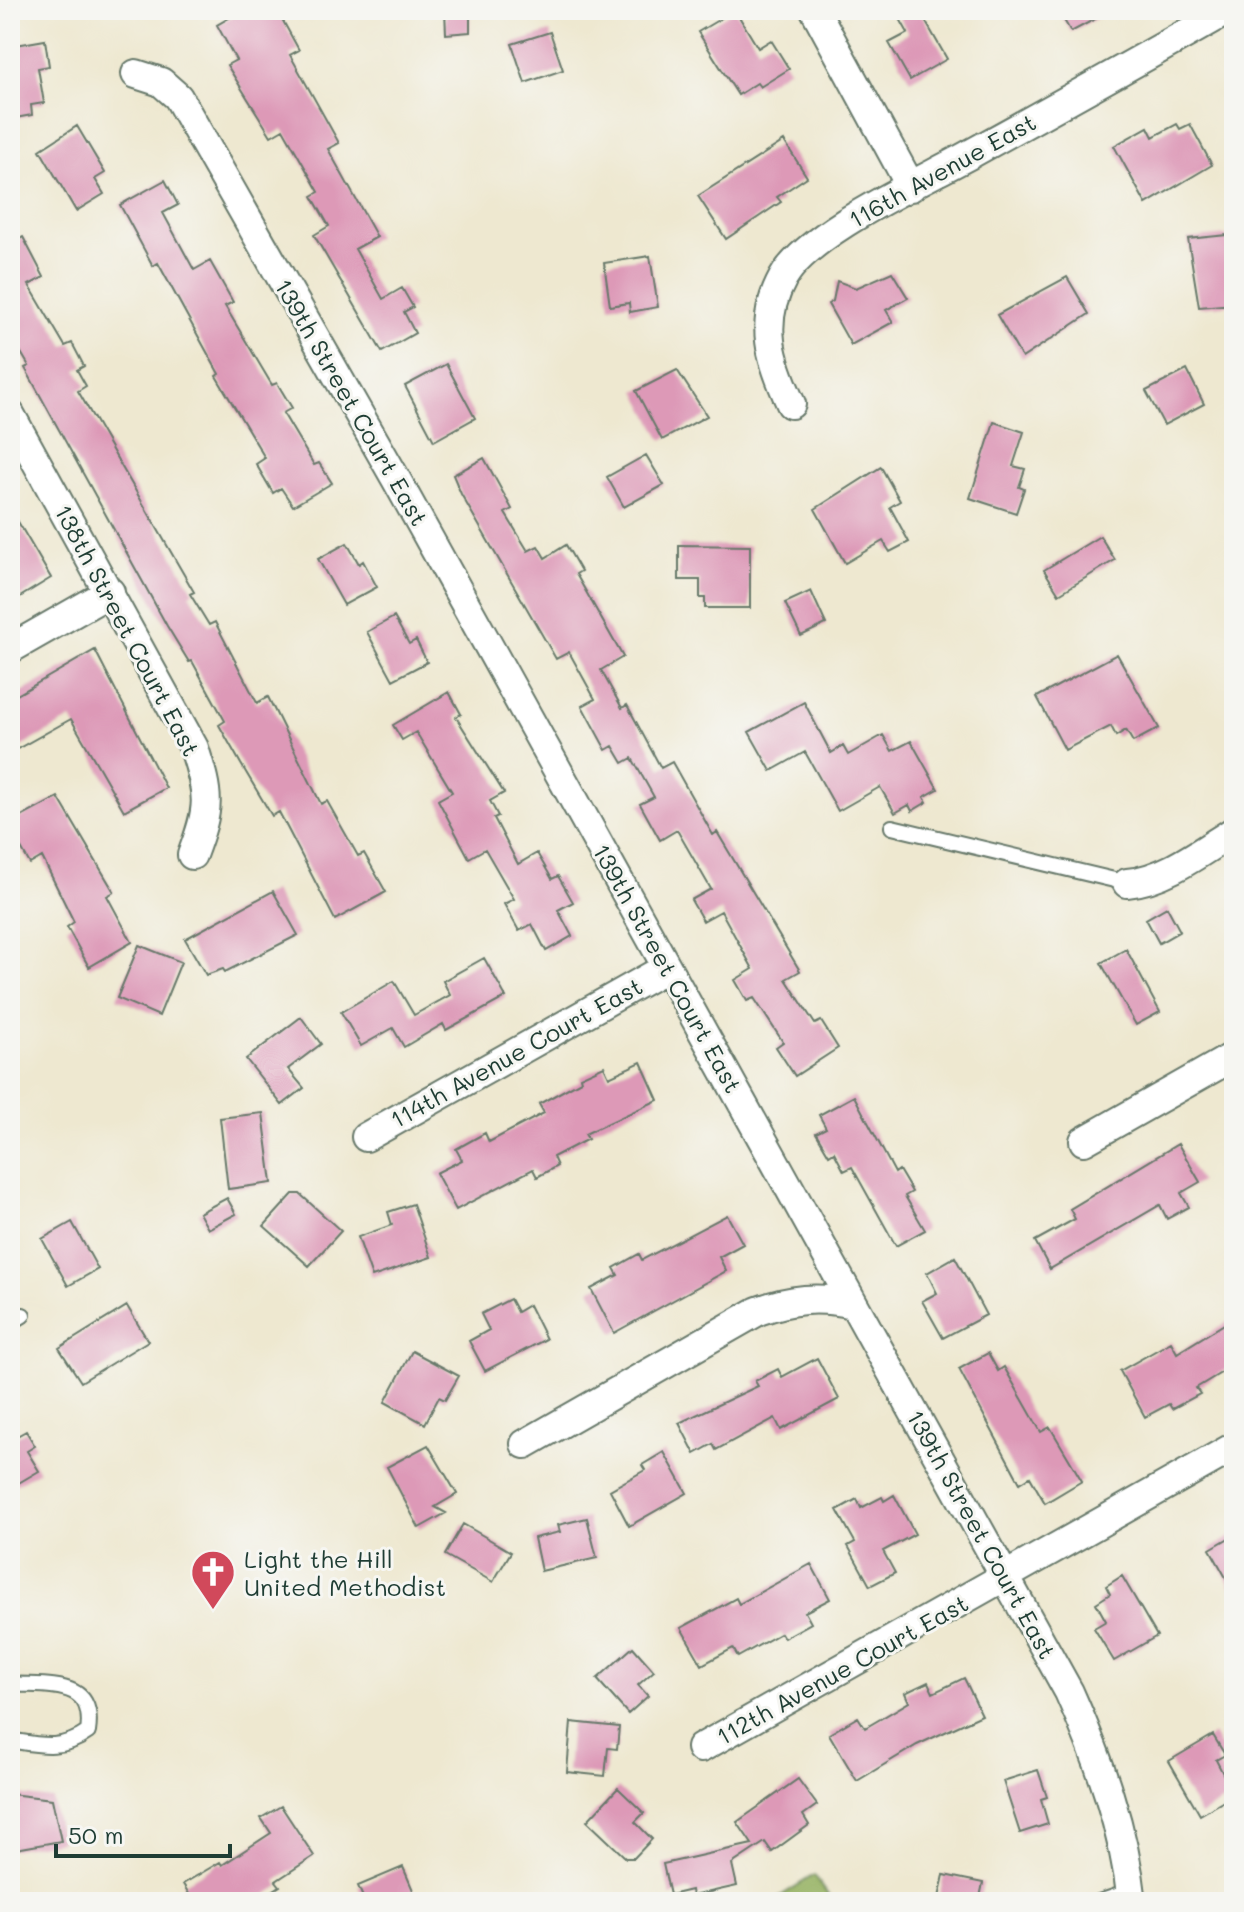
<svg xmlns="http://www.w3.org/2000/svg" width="1244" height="1912" font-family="Mali,sans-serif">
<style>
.forest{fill:#96b263;stroke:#5a784c;stroke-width:2}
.building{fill:#dd99b7}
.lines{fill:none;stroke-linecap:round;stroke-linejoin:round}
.service-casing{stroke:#67796b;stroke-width:18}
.minor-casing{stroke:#67796b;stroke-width:32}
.service{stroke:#fff;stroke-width:14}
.minor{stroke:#fff;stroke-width:28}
.labels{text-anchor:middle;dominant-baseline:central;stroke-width:6;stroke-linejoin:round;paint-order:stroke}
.street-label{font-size:24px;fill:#1f3d34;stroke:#f6f6f2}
.poi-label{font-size:24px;fill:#1f3d34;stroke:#f6f6f2;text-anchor:start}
</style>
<rect width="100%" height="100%" fill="#f6f6f2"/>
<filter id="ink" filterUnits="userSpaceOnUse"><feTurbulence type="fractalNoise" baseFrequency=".0125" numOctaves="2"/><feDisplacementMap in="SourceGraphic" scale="16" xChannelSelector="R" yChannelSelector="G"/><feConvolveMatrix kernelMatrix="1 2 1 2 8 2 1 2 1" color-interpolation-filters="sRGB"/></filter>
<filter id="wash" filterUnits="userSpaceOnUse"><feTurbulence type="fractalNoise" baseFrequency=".006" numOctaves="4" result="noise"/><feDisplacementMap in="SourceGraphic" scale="32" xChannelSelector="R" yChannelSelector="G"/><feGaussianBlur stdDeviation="1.8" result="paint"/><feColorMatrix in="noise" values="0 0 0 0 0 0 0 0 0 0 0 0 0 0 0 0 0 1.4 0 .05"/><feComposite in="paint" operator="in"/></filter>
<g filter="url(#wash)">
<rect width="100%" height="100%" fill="#eee8d0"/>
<path class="forest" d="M814 1875 833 1902H771Z"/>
<g id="blocks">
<path class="building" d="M243 10H277L299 50 290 55 339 143 328 149 377 237 355 249 383 299 402 288 413 307 404 312 415 333 382 352 314 235 329 226 312 196 319 192 283 129 271 136 227 65 236 60 217 25Z
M445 10H470V32L446 34Z
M735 10 758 48 771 40 789 69 760 87 757 83 738 95 698 32Z
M895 10H919L947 59 910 80 889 43 908 33Z
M1058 10H1112L1071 32Z
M550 32 563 70 525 83 512 44Z
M45 40 49 66 38 68 44 103 31 105 32 115 10 119V46Z
M1177 124 1180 129 1190 124 1212 165 1146 204 1114 146 1148 127 1153 137Z
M77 126 105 173 95 179 104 194 76 211 40 150Z
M784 141 807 177 777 197 781 202 726 239 698 196Z
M165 180 178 205 163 213 194 270 210 261 233 302 225 306 272 385 277 383 292 408 283 413 314 465 319 463 332 483 293 506 281 488 273 493 256 464 265 458 216 376 219 374 158 263 153 266 120 205Z
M1227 235 1228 244H1234V304L1199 307 1188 239Z
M23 237 44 277 29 285 65 346 72 343 84 366 77 370 86 386 78 391 194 592 190 594 209 625 215 622 257 703 268 697 321 804 327 801 358 856 364 853 386 892 335 920 279 812 272 816 241 764 219 725 225 721 192 661 189 662 167 626 25 368 29 366 10 334V244Z
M650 256 658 307 630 312 629 303 610 306 604 263Z
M892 272 908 298 886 310 893 322 851 345 828 304 833 301 837 281 856 288Z
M1067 277 1089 314 1022 358 997 315Z
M446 364 475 418 434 441 405 386Z
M677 370 707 416 662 440 636 391Z
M1187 370 1204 404 1164 425 1146 391Z
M994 422 1024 432 1013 466 1025 469 1019 487 1024 489 1016 513 970 498Z
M646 455 664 485 624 507 607 477Z
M484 458 512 509 505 513 528 551 538 546 545 558 566 545 581 571 576 574 623 657 601 670 622 708 627 705 661 768 672 762 713 835 717 832 800 971 786 979 815 1024 821 1021 838 1048 795 1076 776 1047 783 1042 754 998 747 1001 735 980 753 969 721 911 703 921 691 900 711 889 677 830 660 840 640 804 654 797 632 758 623 763 613 746 606 750 582 706 595 699 569 652 556 659 461 494 453 475Z
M881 467 900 501 890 507 909 542 890 552 883 541 845 563 815 509Z
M10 508 51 578 10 603Z
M1100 536 1115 560 1059 594 1044 570Z
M347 543 359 564 363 561 377 587 344 605 318 559Z
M679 545 750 546V608H705V598H700V580H679Z
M811 591 826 624 801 636 785 603Z
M394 617 409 644 416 640 427 662 393 680 367 632Z
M95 650 166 788 124 811 71 719 10 753V699Z
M1117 654 1159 728 1133 742 1126 730 1116 736 1111 726 1065 750 1037 697Z
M449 692 461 714 456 717 504 793 490 801 498 816 494 818 518 864 537 853 552 879 558 876 573 902 558 910 572 936 546 951 532 924 519 931 504 904 514 899 485 849 469 858 438 800 452 792 416 732 402 740 393 725Z
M804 702 831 753 843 746 848 755 883 735 892 751 911 741 938 789 924 797 927 802 912 811 909 805 895 813 880 787 838 811 805 752 771 771 749 732Z
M58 797 114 892 107 896 132 942 89 967 67 927 74 922 42 857 30 864 10 829V823Z
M273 891 298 935 225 972 223 969 206 975 185 939Z
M1167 907 1180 931 1159 943 1146 919Z
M139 945 181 962 159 1016 117 998Z
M1126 949 1160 1012 1136 1025 1101 963Z
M484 958 506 997 446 1030 443 1024 404 1047 393 1028 361 1046 341 1012 394 981 414 1015 450 995 443 981Z
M301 1017 321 1044 288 1069 304 1088 282 1105 246 1059Z
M641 1062 658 1100 585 1134 588 1139 553 1157 557 1166 537 1177 533 1169 456 1210 436 1173 462 1160 456 1149 485 1133 489 1142 544 1113 539 1104 581 1081 580 1077 604 1066 609 1077Z
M854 1096 895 1173 899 1170 912 1192 905 1196 925 1230 896 1246 852 1167 844 1171 834 1152 829 1155 816 1133 826 1128 819 1115Z
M263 1113 272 1183 228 1189 220 1118Z
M1178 1144 1200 1182 1181 1193 1189 1207 1167 1219 1160 1205 1050 1269 1035 1241 1075 1219 1070 1209Z
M293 1194H300L341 1231 309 1266 264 1226Z
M227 1198 236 1214 208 1229 199 1213Z
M413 1204 431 1257 372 1277 358 1237 392 1225 388 1212Z
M727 1215 743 1244 719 1257 726 1271 614 1333 591 1289 618 1275 614 1268 639 1254 642 1260Z
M72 1222 98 1269 68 1286 42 1239Z
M955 1257 986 1315 943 1338 922 1301 937 1293 927 1273Z
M510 1299 517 1312 529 1305 546 1339 485 1371 469 1341 489 1330 481 1314Z
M127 1306 148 1341 81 1382 59 1348Z
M1234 1318V1365L1196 1388 1200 1394 1172 1409 1169 1404 1145 1417 1120 1371 1171 1342 1177 1353Z
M412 1351 459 1376 445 1400 439 1397 425 1424 385 1402Z
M988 1353 998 1371 1004 1367 1041 1432 1050 1427 1082 1481 1045 1503 1030 1477 1020 1483 959 1369Z
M817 1358 839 1399 781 1430 775 1418 716 1450 713 1444 695 1454 679 1423 758 1386 755 1381 778 1369 782 1377Z
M10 1425 17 1436 26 1431 35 1446 27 1451 39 1471 10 1488Z
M428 1445 457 1494 435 1507 446 1513 419 1528 387 1467Z
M664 1452 687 1493 629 1526 610 1490 645 1470 642 1465Z
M894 1495 915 1534 883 1551 895 1573 870 1586 848 1546 855 1542 837 1510 857 1499 861 1508 882 1497 884 1501Z
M587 1518 597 1558 541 1571 534 1538 560 1532 558 1525Z
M463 1524 511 1552 493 1582 445 1555Z
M1234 1535V1592L1210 1549Z
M811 1564 830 1599 805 1612 811 1623 784 1638 781 1633 738 1657 733 1648 702 1665 681 1628 736 1598 739 1604Z
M1122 1576 1157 1636 1114 1661 1094 1628 1106 1621 1096 1603 1110 1594 1106 1586Z
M633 1647 654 1671 638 1685 648 1696 628 1714 597 1679Z
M964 1678 982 1715 917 1745 857 1781 829 1734 858 1717 865 1728 909 1702 905 1693 928 1682 933 1693Z
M571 1722 619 1727 617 1749 608 1748 605 1776 567 1772Z
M1213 1735 1225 1755 1216 1760 1234 1795 1200 1815 1169 1761Z
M1038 1770 1047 1797 1041 1799 1048 1824 1020 1833 1003 1781Z
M798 1779 817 1805 803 1815 809 1825 772 1852 765 1842 732 1864 737 1886 692 1896 691 1890 670 1895 663 1864 752 1844 737 1822Z
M618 1788 644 1813 635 1822 652 1839 634 1858H626L587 1821Z
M10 1794 52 1799 61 1841 10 1850Z
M281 1806 314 1856 276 1881 280 1886 255 1902H194L183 1884 220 1862 222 1865 271 1833 261 1818Z
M403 1867 418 1902H365L358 1886Z
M944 1875 983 1883 979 1902H938Z"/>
</g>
</g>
<g filter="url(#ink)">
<use href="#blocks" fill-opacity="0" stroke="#67796b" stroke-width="2"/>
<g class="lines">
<g class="service-casing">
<path id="service" d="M892 827 1127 883
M10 1323 23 1315
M10 1684C49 1687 96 1678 88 1732 62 1751 40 1745 10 1740
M1099 1902 1131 1891"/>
</g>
<g class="minor-casing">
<path id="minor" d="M815 10 911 187
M136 74 161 82 178 97 396 479 1069 1692C1099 1759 1124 1828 1132 1902
M791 404C771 361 758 323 783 278 809 231 925 180 974 152 1059 105 1144 58 1228 10
M10 414 194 748C210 797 210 807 192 855
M10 649 110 592
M1127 883C1165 880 1202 851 1234 831
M366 1137 666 968
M1084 1141 1234 1056
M525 1444 758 1311C790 1299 819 1296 853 1304
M701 1748 1234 1447"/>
</g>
<use href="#service" class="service"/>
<use href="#minor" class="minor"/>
</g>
</g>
<defs>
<g id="church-pin" transform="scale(2.3)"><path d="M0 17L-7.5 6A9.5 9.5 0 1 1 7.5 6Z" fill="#d1495b" stroke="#f6f6f2"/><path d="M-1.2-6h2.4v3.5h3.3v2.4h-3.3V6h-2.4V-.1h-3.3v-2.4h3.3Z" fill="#fff"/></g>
</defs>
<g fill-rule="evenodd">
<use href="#church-pin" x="213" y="1572"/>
</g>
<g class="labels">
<g class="street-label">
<text transform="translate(942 170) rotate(-29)">116th Avenue East</text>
<text transform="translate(352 402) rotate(60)">139th Street Court East</text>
<text transform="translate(128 630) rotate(62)">138th Street Court East</text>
<text transform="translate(668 968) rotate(61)">139th Street Court East</text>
<text transform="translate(516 1052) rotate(-29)">114th Avenue Court East</text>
<text transform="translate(982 1534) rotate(61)">139th Street Court East</text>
<text transform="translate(842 1669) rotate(-29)">112th Avenue Court East</text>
</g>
<g class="poi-label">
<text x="244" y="1558">Light the Hill<tspan x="244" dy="28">United Methodist</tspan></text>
</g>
</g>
<rect width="1244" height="1912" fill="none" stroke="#f6f6f2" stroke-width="40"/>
<path d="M56 1844v12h174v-12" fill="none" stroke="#1f3d34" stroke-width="4"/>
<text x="68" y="1844" font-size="24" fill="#1f3d34" stroke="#f6f6f2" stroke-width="6" paint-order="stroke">50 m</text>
</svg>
